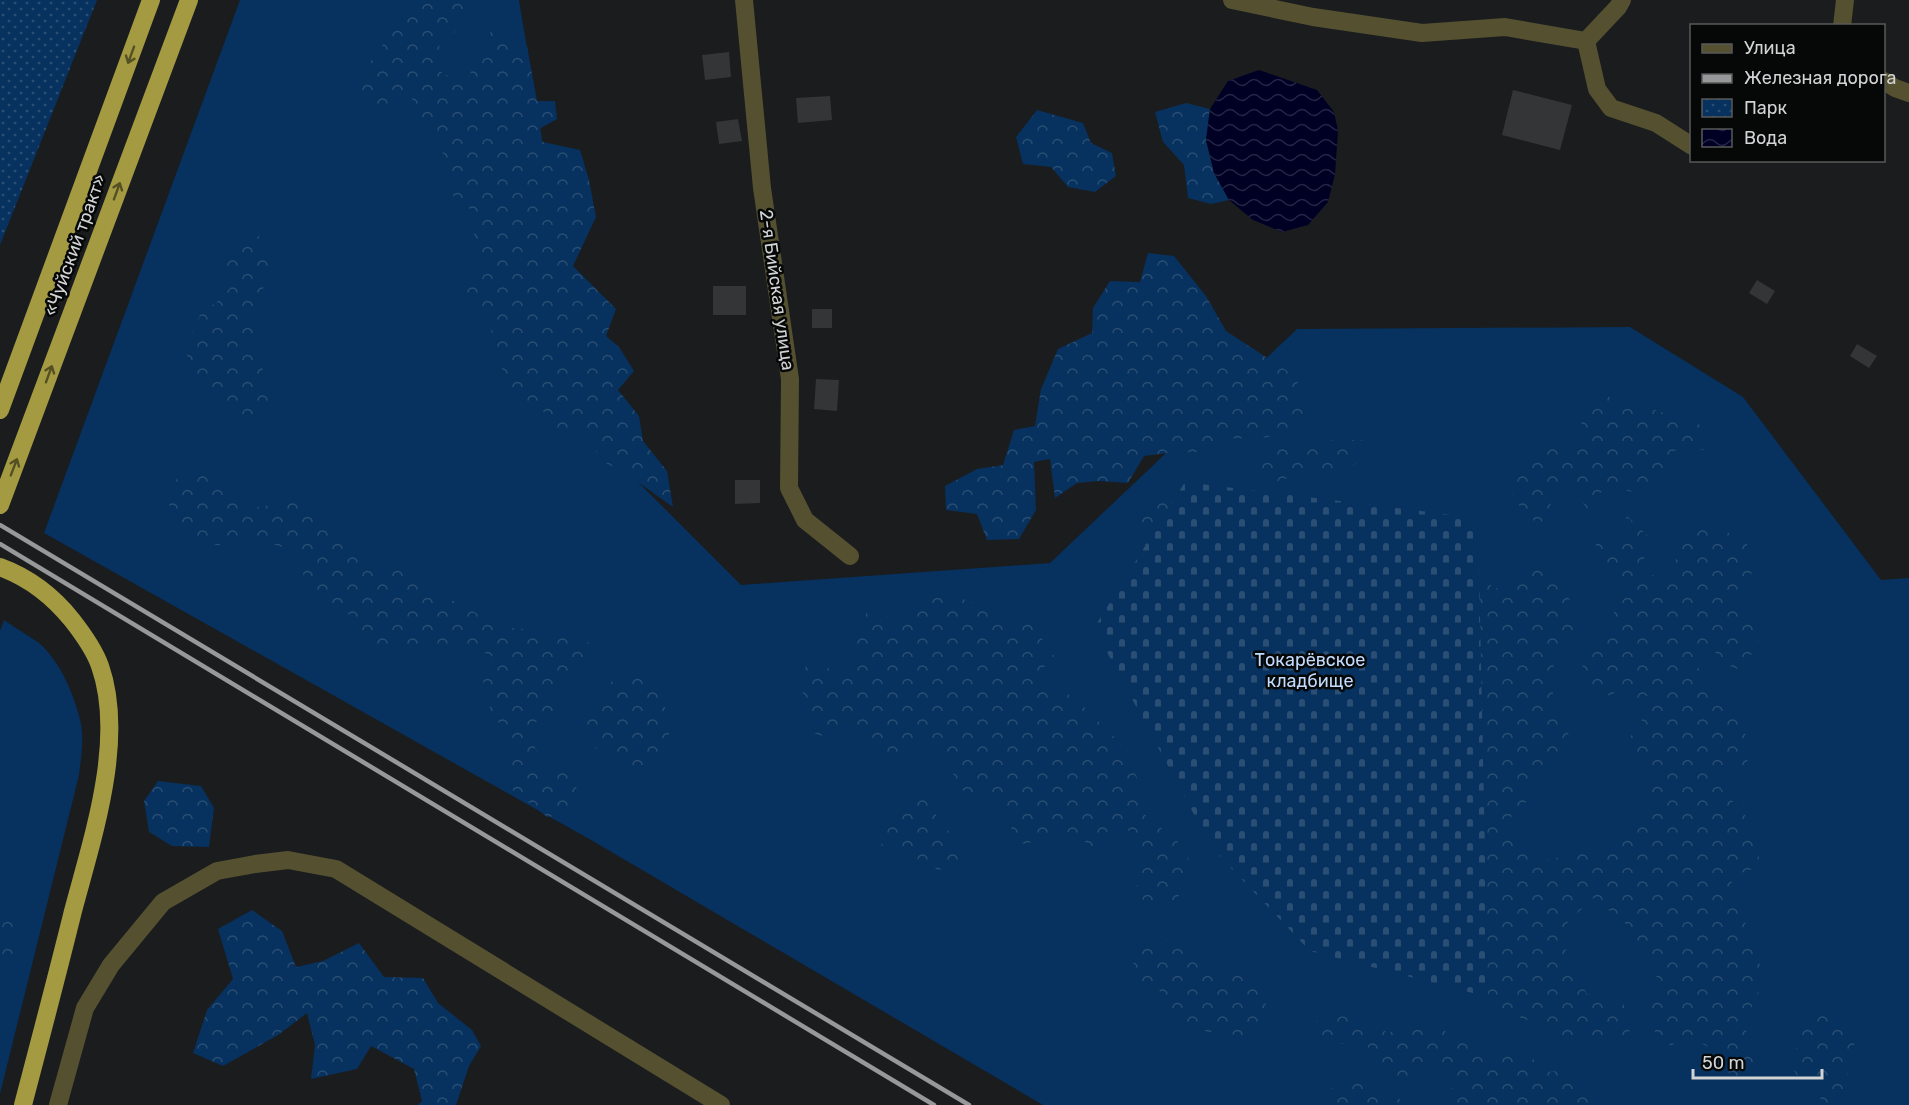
<svg xmlns="http://www.w3.org/2000/svg" width="1909" height="1105" font-family="Rubik,sans-serif">
<style>
.grass{fill:#07315e}
.forest{fill:url(#forest-crowns)}
.cemetery{fill:url(#cemetery-stones)}
.park{fill:url(#park-dots)}
.water{fill:url(#water-waves)}
.building{fill:#333537}
.lines{fill:none;stroke-linecap:round;stroke-linejoin:round}
.minor{stroke:#545030;stroke-width:18}
.highway{stroke:#a39a42;stroke-width:18}
.rail{stroke:#969899;stroke-width:4.5}
.oneway{stroke:#545024}
.labels{text-anchor:middle;dominant-baseline:central;stroke-width:5;stroke-linejoin:round;paint-order:stroke}
.street-label{font-size:18px;fill:#d2d3d4;stroke:#060707}
.park-label{font-size:18px;fill:#c1dcff;stroke:#060707}
</style>
<defs>
<pattern id="forest-crowns" width="20" height="18" patternUnits="userSpaceOnUse" patternTransform="scale(1.5)"><rect width="20" height="18" fill="#07315e"/><path d="M2 6a3 3 0 1 1 6 0M12 15a3 3 0 1 1 6 0" fill="none" stroke="#2a4e74"/></pattern>
<pattern id="cemetery-stones" width="16" height="16" patternUnits="userSpaceOnUse" patternTransform="scale(1.5)"><rect width="16" height="16" fill="#07315e"/><path d="M2 7V4a2 2 0 0 1 4 0v3zM10 15v-3a2 2 0 0 1 4 0v3z" fill="#2a4e74"/></pattern>
<pattern id="park-dots" width="8" height="8" patternUnits="userSpaceOnUse" patternTransform="scale(1.5)"><rect width="8" height="8" fill="#07315e"/><path d="M2 2h.1M6 6h.1" fill="none" stroke="#2a4e74" stroke-width="1.8" stroke-linecap="round"/></pattern>
<pattern id="water-waves" width="16" height="10" patternUnits="userSpaceOnUse" patternTransform="scale(1.5)"><rect width="16" height="10" fill="#000025"/><path d="M0 5q4-4 8 0t8 0" fill="none" stroke="#242444"/></pattern>
</defs>
<rect width="100%" height="100%" fill="#1a1c1e"/>
<path class="grass" d="M240 0H519L591 435 741 585 1050 563 1297 329 1630 327 1743 397 1881 580 1909 578V1105H1043L591 840 44 533Z
M4 620C15 628 28 635 39 643 61 662 75 697 81 724 84 740 81 759 79 775L0 1094V631Z"/>
<path class="forest" d="M416 0H474C474 22 455 32 440 42L436 69 463 85 483 52 492 28 527 46 537 101H555L557 119 532 133 543 142 580 150 589 180 596 217 573 266 616 309 606 336 619 347 634 371 618 390 639 416 643 441 667 471 673 507 628 475 604 462 582 432H559L544 412 516 400 495 353 491 329 475 311 466 293 479 267 470 209 452 195 447 159 432 137 415 120 411 91 375 110 358 101 355 82 396 27 413 9Z
M1186 103 1210 109 1206 140 1214 173 1229 200 1211 204 1188 198 1184 165 1163 142 1155 112Z
M1037 110 1083 123 1091 143 1112 153 1116 176 1095 192 1068 187 1051 167 1023 164 1016 137Z
M261 236 275 264 251 313 258 354 274 407 258 424 229 421 210 394 188 380 187 345 200 315 218 301 231 287 221 256 238 238Z
M1148 253 1174 256 1206 296 1226 331 1295 376 1307 407 1292 427 1276 435 1259 439 1220 438 1200 452 1168 453 1144 456 1128 483 1099 481 1077 483 1055 498 1050 459 1034 462 1036 510 1019 539 987 540 977 514 946 510 945 486 977 469 1003 465 1014 430 1035 426 1041 389 1058 349 1092 333 1093 308 1110 281 1140 282Z
M1603 391 1622 409 1650 408 1685 421 1697 420 1706 439 1704 450 1670 451 1663 472 1638 494 1613 486 1601 492 1592 515 1566 481 1552 502 1537 531 1531 513 1512 501C1513 492 1513 480 1516 473 1529 446 1555 443 1580 440L1583 406Z
M1336 440H1362L1363 457 1349 469 1320 475 1296 476 1274 482 1259 472 1265 455 1291 442H1317Z
M206 473 244 509 291 502 319 510 348 541 372 563 398 564 437 592 476 613 510 628 552 631 590 643V664L584 674 563 683 557 694 556 719 531 723 534 745 543 767 572 768 577 791 568 815 547 817 511 789 506 764 512 736 492 716 483 681 503 661 473 648 423 647 394 649 366 644 351 615 335 612 308 591 297 551 267 543 194 546 169 505 178 474Z
M1175 499 1207 507 1340 514 1356 503 1412 510 1467 573 1502 591 1526 563 1543 562C1560 581 1572 599 1579 623L1554 663 1550 687 1568 724 1569 749 1533 784 1530 798 1505 823 1523 851 1551 860 1586 847 1600 857 1650 805V775L1629 739 1644 717 1660 689 1639 700 1623 690 1599 699 1580 681 1584 659 1607 643 1614 612 1626 596 1601 563 1594 538H1617L1627 516 1649 537 1642 567 1658 579 1673 573 1682 530 1719 527 1747 544 1753 571 1736 600 1763 631 1748 661 1747 673 1725 664 1710 646 1696 659 1703 684 1721 705 1745 728 1748 770 1724 765 1721 789 1742 811 1758 832 1759 867 1729 877 1743 903 1747 936 1760 959 1758 997 1742 1022 1755 1049 1754 1072 1737 1084 1712 1050 1687 1033 1671 1046 1655 1032 1649 1005 1662 984 1644 960 1627 947 1625 923 1593 898 1566 924 1565 934 1566 956 1587 994 1623 1003 1630 1018 1629 1036 1603 1042 1566 1038 1535 1023 1491 1007 1462 977 1153 559 1135 526 1152 505Z
M954 595 994 612 1033 626 1054 656 1035 677 1058 688 1077 700 1127 750 1145 801 1143 813 1178 842 1190 861 1182 879 1177 905 1150 910 1136 889 1144 861 1140 839 1115 821 1095 848 1060 827 1038 841 1012 846 1011 811 995 796 980 799 954 786 953 765 943 759 918 737 911 750 891 757 852 726 837 741 807 731 810 705 795 680 812 659 837 673 856 659 857 632 869 608 901 622 911 618 929 599Z
M628 672 657 677 662 689 670 739 657 762 637 773 618 756 603 754 586 740 583 715 599 700 609 683Z
M158 781 201 786 214 808 209 847 172 846 149 832 144 801Z
M902 798 924 799 953 837 964 854 960 865 938 870 916 858 880 852 884 833 898 818Z
M0 905 11 906 22 925 7 970 0 973Z
M252 910 282 931 296 967 323 961 359 943 384 977 423 978 438 1003 472 1030 481 1046 469 1066 456 1105H418L422 1101 414 1069 371 1046 357 1069 311 1079 315 1045 307 1013 278 1035 223 1066 193 1053 207 1010 233 979 218 929Z
M1164 939 1180 947 1208 968 1236 973 1268 993 1261 1028 1248 1039 1225 1032H1208L1182 1025 1159 990 1145 986 1132 969 1138 946Z
M1815 1010 1849 1032 1854 1040 1855 1054 1846 1079 1843 1105H1821L1819 1078 1800 1080 1783 1053 1802 1046 1797 1027Z
M1324 1015 1354 1017 1389 1033 1409 1023 1439 1025 1452 1038 1482 1045 1494 1059C1520 1046 1529 1055 1549 1072L1564 1070 1586 1086 1599 1105H1425L1445 1101 1456 1081 1427 1065 1417 1077H1396L1364 1043 1328 1044 1309 1028Z
M1339 1081 1369 1084 1412 1105H1316Z"/>
<path class="cemetery" d="M1185 482 1478 518 1488 997 1310 951 1212 848 1094 628Z"/>
<path class="park" d="M0 0H97L0 245Z"/>
<path class="water" d="M1259 70 1317 90 1334 112 1338 131 1335 174 1328 202 1308 225 1282 232 1253 220 1229 200 1214 173 1206 140 1210 109 1228 81Z"/>
<path class="building" d="M729 52 731 77 705 80 702 55Z
M1513 90 1572 105 1560 150 1502 135Z
M830 96 832 120 798 123 796 98Z
M738 119 742 141 719 144 716 122Z
M1757 280 1775 291 1767 304 1749 293Z
M713 286H746V315H713Z
M812 309H832V328H812Z
M1857 344 1877 356 1869 368 1850 356Z
M816 379 839 380 837 411 814 409Z
M735 480H760V503L735 504Z"/>
<g class="lines">
<path class="minor" d="M744 0 762 188 790 379 789 488 805 520 850 556
M1232 0 1313 17 1422 33 1505 27 1586 41 1618 7 1622 0
M1842 26 1845 0
M1586 41 1597 89 1611 108 1656 123 1692 146
M1884 81 1895 88 1909 93
M58 1105 85 1008 111 965 163 902 217 871 255 864 288 860 336 869 721 1105"/>
<path class="highway" d="M0 410 151 0
M0 505 189 0
M0 567C30 578 52 595 72 620 83 634 94 649 100 666 126 740 92 839 73 911 57 976 40 1040 23 1105"/>
<path class="rail" d="M0 525 969 1105
M0 544 934 1105"/>
</g>
<defs><path id="oneway-shaft" d="M-6 0H5M1.5-3L5.5 0L1.5 3" fill="none" stroke-width="1.6" stroke-linecap="round" stroke-linejoin="round" transform="scale(1.5)"/></defs>
<g class="oneway">
<use href="#oneway-shaft" transform="translate(131 55) rotate(110)"/>
<use href="#oneway-shaft" transform="translate(117 191) rotate(-70)"/>
<use href="#oneway-shaft" transform="translate(49 374) rotate(-70)"/>
<use href="#oneway-shaft" transform="translate(14 467) rotate(-69)"/>
</g>
<g class="labels">
<g class="street-label">
<text transform="translate(75 245) rotate(-70)">«Чуйский тракт»</text>
<text transform="translate(777 290) rotate(82)">2-я Бийская улица</text>
</g>
<g class="park-label">
<text x="1310" y="660">Токарёвское<tspan x="1310" dy="21">кладбище</tspan></text>
</g>
</g>
<rect x="1690" y="24" width="195" height="138" fill="#060707" stroke="#585959" stroke-width="1.5"/>
<rect x="1702" y="44" width="30" height="9" fill="#545030" stroke="#585959" stroke-width="1.5"/>
<text x="1744" y="54" font-size="18" fill="#d2d3d4">Улица</text>
<rect x="1702" y="74" width="30" height="9" fill="#969899" stroke="#585959" stroke-width="1.5"/>
<text x="1744" y="84" font-size="18" fill="#d2d3d4">Железная дорога</text>
<rect x="1702" y="99" width="30" height="18" fill="url(#park-dots)" stroke="#585959" stroke-width="1.5"/>
<text x="1744" y="114" font-size="18" fill="#d2d3d4">Парк</text>
<rect x="1702" y="129" width="30" height="18" fill="url(#water-waves)" stroke="#585959" stroke-width="1.5"/>
<text x="1744" y="144" font-size="18" fill="#d2d3d4">Вода</text>
<path d="M1693 1069v9h129v-9" fill="none" stroke="#d2d3d4" stroke-width="3"/>
<text x="1702" y="1069" font-size="18" fill="#d2d3d4" stroke="#060707" stroke-width="4.5" paint-order="stroke">50 m</text>
</svg>
